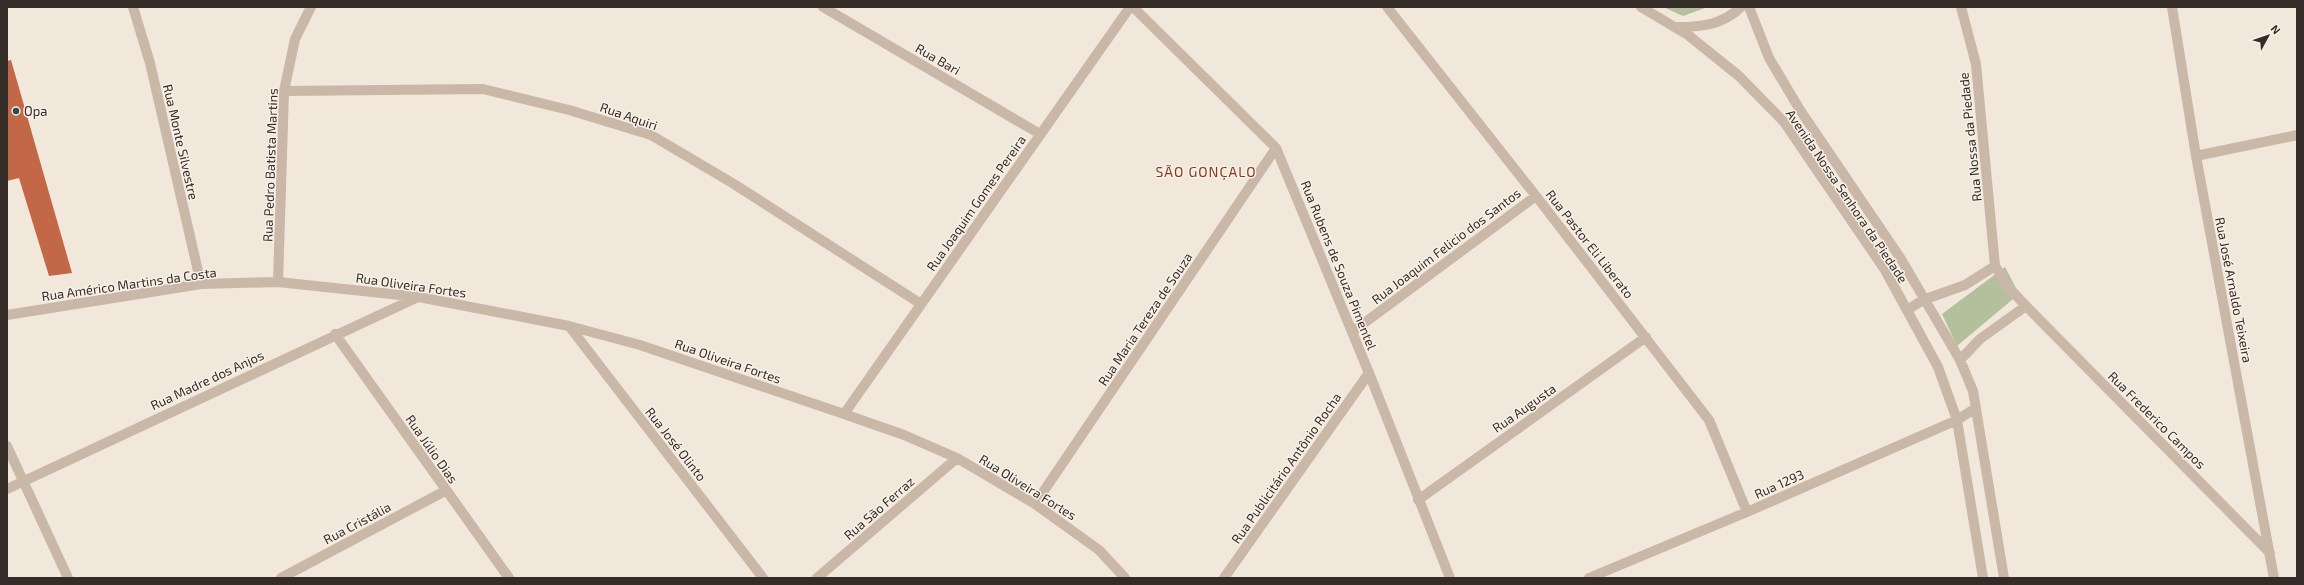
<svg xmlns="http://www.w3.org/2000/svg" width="2304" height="585" font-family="'Exo 2',sans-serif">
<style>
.green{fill:#b3c09b}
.building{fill:#c36847}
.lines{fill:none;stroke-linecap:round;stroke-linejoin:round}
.minor{stroke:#c9b7a7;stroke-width:10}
.poi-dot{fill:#1e5156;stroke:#f9f1e7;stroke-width:1.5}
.labels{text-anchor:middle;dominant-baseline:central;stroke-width:3;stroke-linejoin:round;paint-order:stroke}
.street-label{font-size:13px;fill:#352c27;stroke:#f9f1e7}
.poi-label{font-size:13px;fill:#352c27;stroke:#f9f1e7;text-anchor:start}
.neighbourhood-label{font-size:14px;letter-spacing:1px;fill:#833c22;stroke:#f9f1e7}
</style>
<rect width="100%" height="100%" fill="#f1e7db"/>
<path class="green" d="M1663 7H1708L1683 16Z
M2005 267 2019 294 1957 346 1942 314Z"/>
<path class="building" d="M11 60 72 273 49 276 19 178 7 181V61Z"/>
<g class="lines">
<path class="minor" d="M133 7 150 63 201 284
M823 7 1040 134
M1133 7 1276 148 1369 373 1450 578
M1387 7 1536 196 1709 420 1747 512
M1641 7 1688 35 1739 76 1784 122 1885 270 1938 367 1957 420 1983 578
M1749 7 1769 58 1800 110 1901 259 1960 360 1973 391 2004 578
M1961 7 1976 64 1995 266 2008 287 2026 306 2270 553
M2172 7 2196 156 2274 578
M1677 27C1702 27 1722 25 1741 7
M284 91 483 89 569 110 651 135 734 184 921 304
M2196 156 2297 135
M278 282 284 91 295 39 311 7
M1907 310 1923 300 1965 285 1995 266
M7 315 201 284 278 282 419 297 569 326 640 345 844 414 904 435 957 458 1035 504 1099 550 1125 578
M569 326 763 578
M1352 332 1536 196
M335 334 509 578
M1960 360 1980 339 2026 306
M844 414 1130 7
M7 446 68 578
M7 489 418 297
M1418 500 1646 337
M1035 504 1276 148
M281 578 445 491
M817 578 957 458
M1224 578 1369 373
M1589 578 1747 512 1957 420 1976 408"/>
</g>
<circle class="poi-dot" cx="16" cy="111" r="4"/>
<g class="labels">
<g class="street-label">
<text transform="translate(938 59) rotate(30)">Rua Bari</text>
<text transform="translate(629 116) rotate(19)">Rua Aquiri</text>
<text transform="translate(1970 137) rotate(-96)">Rua Nossa da Piedade</text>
<text transform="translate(181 142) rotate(77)">Rua Monte Silvestre</text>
<text transform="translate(270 165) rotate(-88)">Rua Pedro Batista Martins</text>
<text transform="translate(1847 196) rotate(56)">Avenida Nossa Senhora da Piedade</text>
<text transform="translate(976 203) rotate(-55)">Rua Joaquim Gomes Pereira</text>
<text transform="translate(1590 244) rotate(52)">Rua Pastor Eli Liberato</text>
<text transform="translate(1446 246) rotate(-37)">Rua Joaquim Felicio dos Santos</text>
<text transform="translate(1339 265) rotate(68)">Rua Rubens de Souza Pimentel</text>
<text transform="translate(129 284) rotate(-8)">Rua Américo Martins da Costa</text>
<text transform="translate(411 285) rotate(8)">Rua Oliveira Fortes</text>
<text transform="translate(2234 290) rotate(79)">Rua José Arnaldo Teixeira</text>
<text transform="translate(1145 319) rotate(-56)">Rua Maria Tereza de Souza</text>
<text transform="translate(728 361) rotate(19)">Rua Oliveira Fortes</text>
<text transform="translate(207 380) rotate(-25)">Rua Madre dos Anjos</text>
<text transform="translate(1524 408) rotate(-35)">Rua Augusta</text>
<text transform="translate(2157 420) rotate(45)">Rua Frederico Campos</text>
<text transform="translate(676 444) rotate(52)">Rua José Olinto</text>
<text transform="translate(432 449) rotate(55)">Rua Júlio Dias</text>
<text transform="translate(1286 468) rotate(-55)">Rua Publicitário Antônio Rocha</text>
<text transform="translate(1779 484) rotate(-24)">Rua 1293</text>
<text transform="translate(1028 487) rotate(32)">Rua Oliveira Fortes</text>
<text transform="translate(879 508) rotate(-41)">Rua São Ferraz</text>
<text transform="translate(357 523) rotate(-28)">Rua Cristália</text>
</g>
<g class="poi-label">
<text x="24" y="111">Opa</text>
</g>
<g class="neighbourhood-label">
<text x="1206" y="171">SÃO GONÇALO</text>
</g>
</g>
<rect width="2304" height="585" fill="none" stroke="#352c27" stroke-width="16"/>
<g transform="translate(2268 36) rotate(50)" stroke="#f9f1e7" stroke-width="3" paint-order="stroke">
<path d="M0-3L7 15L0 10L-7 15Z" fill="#352c27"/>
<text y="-6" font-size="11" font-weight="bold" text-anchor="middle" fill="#352c27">N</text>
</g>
</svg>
